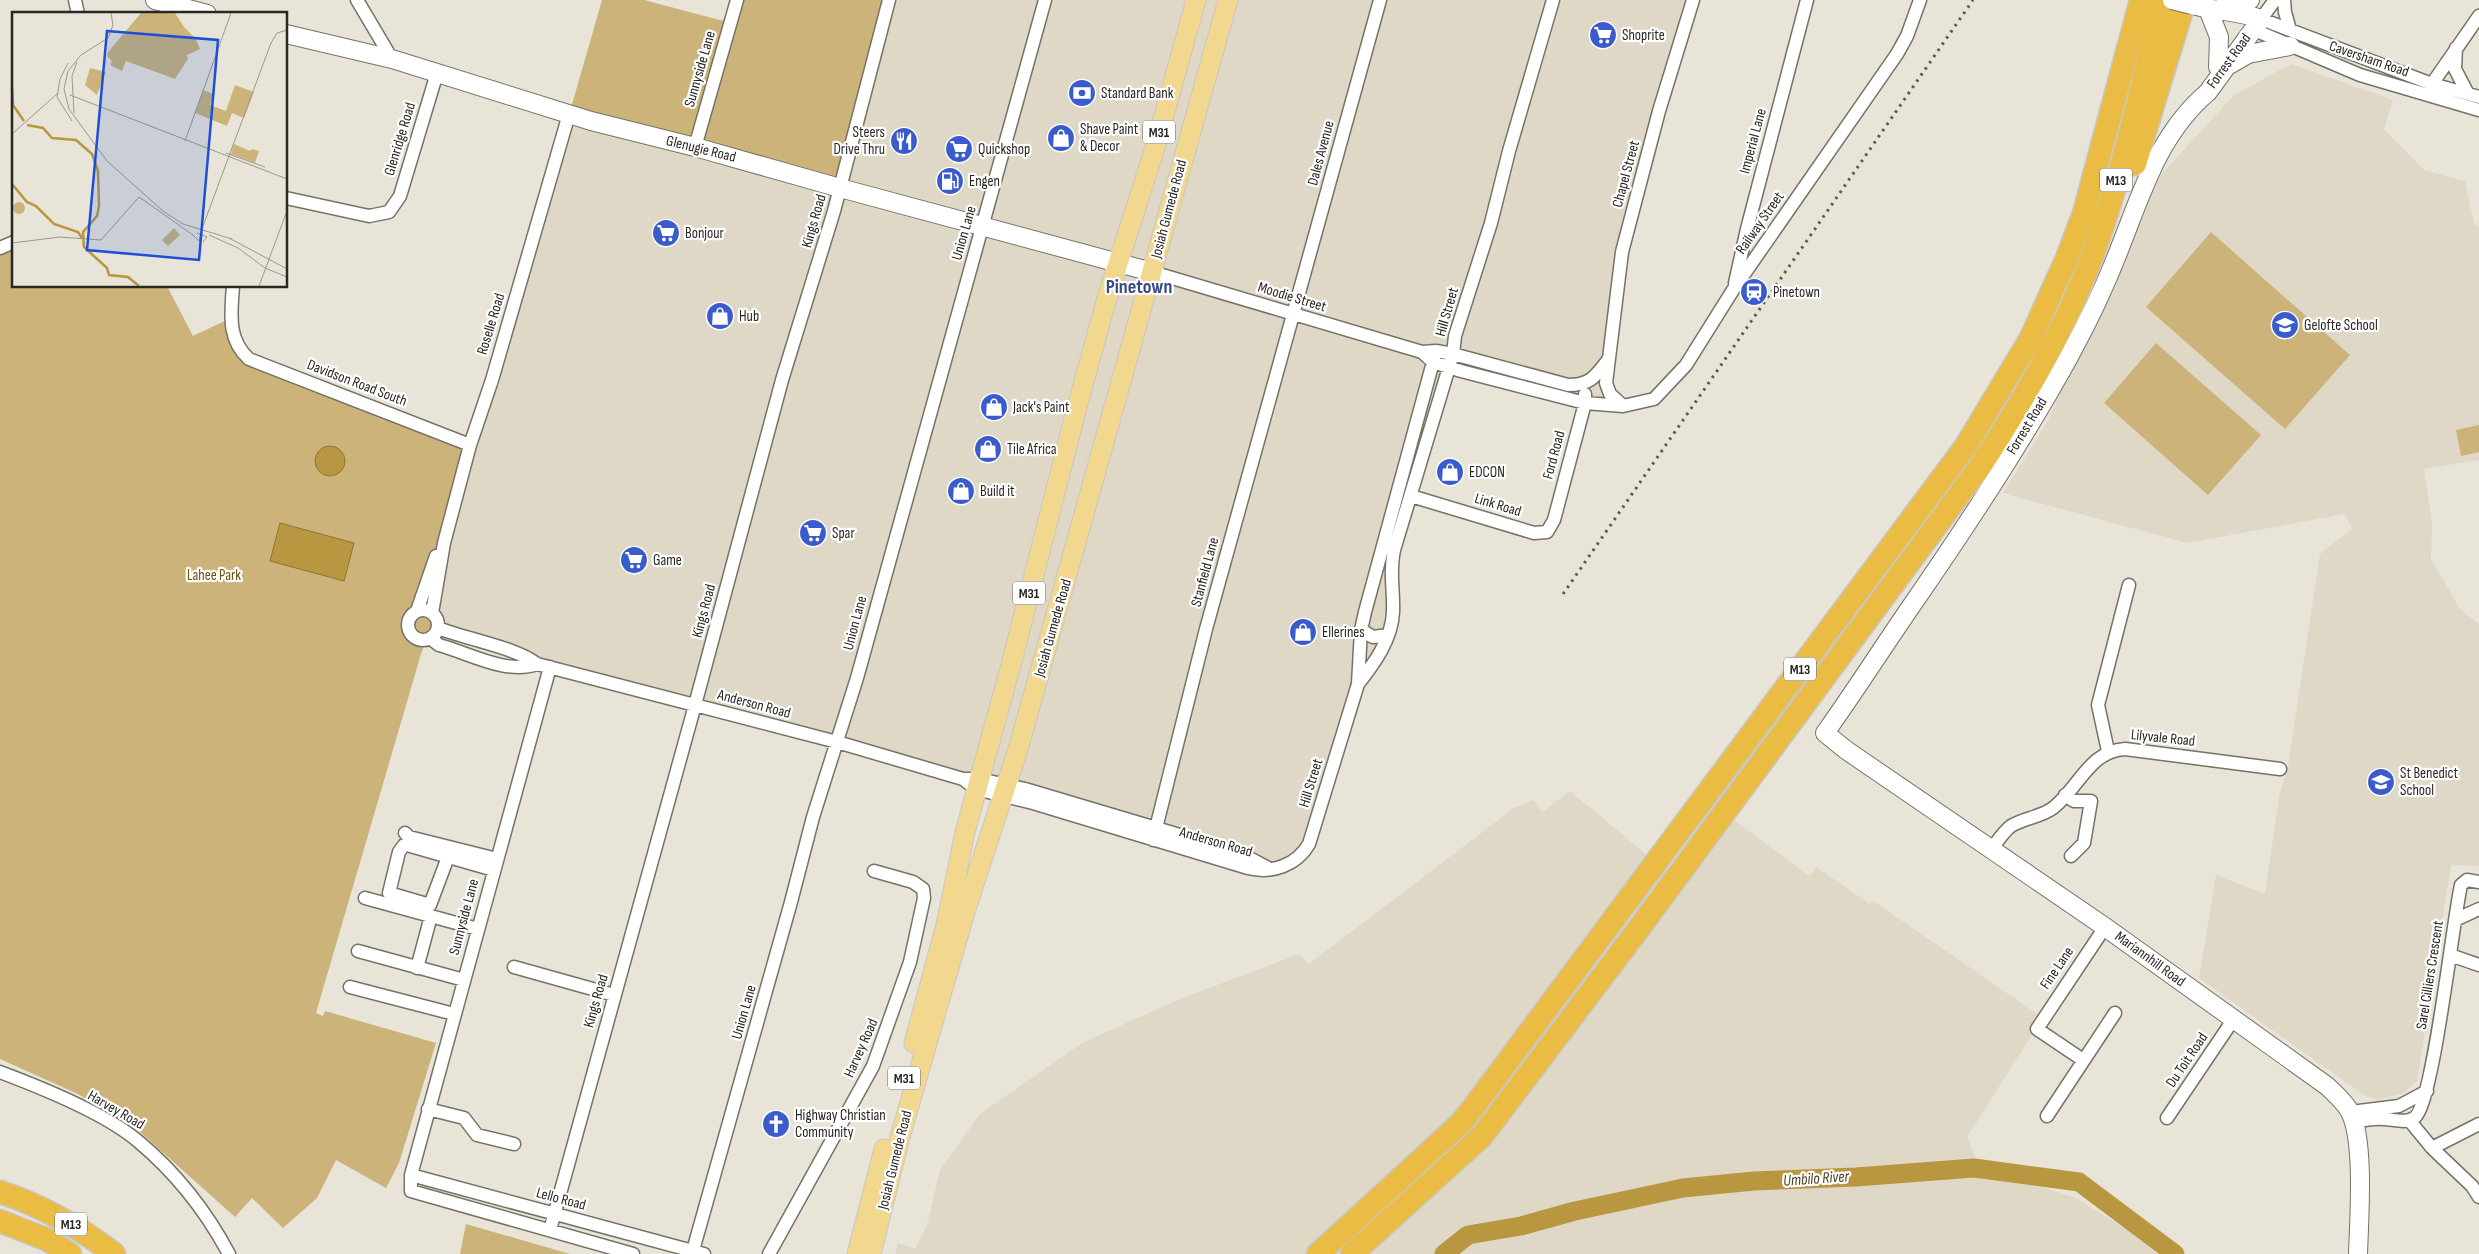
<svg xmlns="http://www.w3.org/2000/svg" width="2479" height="1254" font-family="'Sofia Sans Condensed',sans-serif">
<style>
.built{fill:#e0d8c6}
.green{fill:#cbb37a}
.water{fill:#b99740;stroke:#8e7537}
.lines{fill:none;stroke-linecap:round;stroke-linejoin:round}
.river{stroke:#b99740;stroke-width:19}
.street-casing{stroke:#767267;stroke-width:15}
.secondary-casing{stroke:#767267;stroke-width:20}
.primary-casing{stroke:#c7c7c6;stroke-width:21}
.highway-casing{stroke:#c7c7c6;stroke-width:25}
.street{stroke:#fff;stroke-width:12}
.secondary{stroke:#fff;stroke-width:18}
.primary{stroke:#f2d78f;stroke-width:19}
.highway{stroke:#eabc44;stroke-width:22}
.rail{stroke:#5c5a53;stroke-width:3;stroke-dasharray:2.5 5;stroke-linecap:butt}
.secondary-bridge-casing{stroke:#767267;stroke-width:20;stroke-linecap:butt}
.secondary-bridge{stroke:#fff;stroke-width:18}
.labels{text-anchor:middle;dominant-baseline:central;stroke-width:4.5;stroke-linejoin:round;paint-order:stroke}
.shield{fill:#fff;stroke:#696865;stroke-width:1}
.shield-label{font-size:14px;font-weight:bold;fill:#292723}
.poi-label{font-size:15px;fill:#292723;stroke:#fff;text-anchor:start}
.street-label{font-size:15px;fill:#292723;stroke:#fff}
.park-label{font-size:15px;fill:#68510e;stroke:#fff}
.water-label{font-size:16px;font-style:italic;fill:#4d3e1a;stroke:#fff}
.district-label{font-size:20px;font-weight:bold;fill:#364a84;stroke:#fff}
.inset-river{fill:none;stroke:#b99740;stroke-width:2.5}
.inset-road{fill:none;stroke:#9c9890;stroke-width:1}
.view{fill:#1d4ed8;fill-opacity:0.15;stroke:#1d4ed8;stroke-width:2.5}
.inset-edge{fill:none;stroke:#292723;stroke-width:2.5}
</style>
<rect width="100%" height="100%" fill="#e9e4d8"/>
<path class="built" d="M889 0H1692L1621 252 1606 383 1623 406 1448 367 1390 568 1393 611 1370 668 1309 844 1282 867 537 663 438 628 435 615 470 445 569 115Z
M2291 64 2393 100 2384 129 2424 170 2465 181 2474 223 2479 228V460L2424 469 2432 522 2431 559 2460 609 2479 624V866L2451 865 2417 1081 2404 1093 2377 1100 2364 1095 2199 978 2216 875 2265 894 2279 797 2288 766 2320 554 2352 529 2345 514 2187 543 2003 493 2047 422 2160 176 2233 96Z
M1570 791 1681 883 1731 818 1810 876 1816 867 1870 904 1872 900 2043 1018 1967 1137 1984 1180 2023 1181 2076 1198 2143 1240 2157 1254H895L898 1243 915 1249 927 1225 940 1170 980 1114 1082 1043 1180 999 1299 954 1309 964 1514 808 1533 800 1542 812Z"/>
<path class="green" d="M602 0H644L731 23 737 0H889L840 188 569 115Z
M2211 232 2350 355 2285 429 2146 307Z
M14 242V286H167L193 336 231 318 249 358 470 445 435 615 438 628 433 637 426 640 421 654 316 1013 323 1016 325 1011 436 1043 399 1163 386 1188 336 1160 317 1198 283 1228 252 1198 235 1217 140 1132 78 1094 0 1059V249Z
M2156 343 2261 435 2208 495 2104 403Z
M2479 425V452L2461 456 2456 430Z
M466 1224 570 1254H460Z"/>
<path class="water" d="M315 461a15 15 0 1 1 30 0a15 15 0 1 1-30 0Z
M280 523 354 543 344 581 270 561Z"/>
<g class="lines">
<path class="river" d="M1444 1254 1468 1235 1521 1226 1575 1211 1683 1188 1754 1181 1856 1177 1974 1168 2079 1182 2175 1254"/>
<g class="street-casing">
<path id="street" d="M75 0 78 14
M357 0 392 59
M2275 0 2261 19 2432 84 2479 97
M2284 0 2285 12 2290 30
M2252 29 2360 75 2479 110
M2456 48 2455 69 2468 94
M2430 91 2432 84 2479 16
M695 147 737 0
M286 198 369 216 389 212 400 196 437 73
M0 248 14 242
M1152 272 1422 352 1436 351 1453 354 1568 385C1590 385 1595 377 1608 360
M1735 283 1747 229 1807 0
M233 286C231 314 227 339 249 359L470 445
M1422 352 1433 362 1461 371 1585 403 1623 406 1654 399 1686 365 1733 290 1897 54 1907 36 1920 0
M1623 406 1610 394 1606 383 1622 252 1659 111 1693 0
M1411 496 1534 533 1547 532 1554 520 1585 403V394
M408 625a15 15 0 1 1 30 0a15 15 0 1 1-30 0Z
M417 611 436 556
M432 613 444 543 470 445 492 380 569 114
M438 628C466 639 515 647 537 664L837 742 963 779H979L1025 789 1240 853 1270 869
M1361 630 1373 637 1388 635
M430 638 439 645C469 653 506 675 537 664
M550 667 411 1175V1191L633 1254
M1358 684C1374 664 1392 639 1393 612 1394 588 1389 575 1394 550L1453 354 1455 336 1491 223 1509 151 1553 0
M2108 751 2098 705 2129 585
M963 779 976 789 1033 803 1248 868C1272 874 1297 865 1309 844L1358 684 1361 630 1365 612 1436 351
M2065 795 2074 801H2091L2084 843 2071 856
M405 833 409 837 497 859
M1153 840 1206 629 1380 0
M1991 850C1997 842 2003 832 2011 826 2024 818 2041 817 2053 808 2079 788 2089 751 2125 749L2280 769
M448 857 430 905 389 893 399 852 404 845H407L494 870
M365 898 478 929
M2455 920 2479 909
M358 951 464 980
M2450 955 2479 965
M514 967 614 995
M417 968 431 916
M350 987 454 1014
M2083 1060 2037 1029 2105 927
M0 1072C40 1087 107 1114 139 1142 176 1173 206 1211 229 1254
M428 1109 464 1118 477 1135 514 1144
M2351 1112 2399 1106 2427 1091
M2047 1116 2115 1013
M2167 1118 2233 1020
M2409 1120 2432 1148 2472 1186 2479 1197
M2354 1122C2364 1120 2374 1118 2384 1119 2393 1119 2405 1124 2414 1118 2433 1107 2453 919 2461 885L2467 880 2479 882
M2432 1148 2479 1124
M411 1175 704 1254
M550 1230 695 705 782 380 834 211 889 0
M692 1254 791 902 813 817 857 678 1045 0
M769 1254 873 1066 910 962 924 898 923 889 913 882 874 871"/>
</g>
<g class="secondary-casing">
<path id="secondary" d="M155 0 207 14
M2192 5C2215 11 2239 11 2261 19L2208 92C2160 133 2143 189 2121 245 2107 282 2089 320 2070 355 2023 441 1968 524 1912 605 1883 647 1855 691 1825 733L1846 750 2105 927 2327 1086C2335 1094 2345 1102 2350 1112 2365 1140 2359 1221 2358 1254
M2223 7 2250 0
M2208 9 2219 37 2218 67
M286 34 392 59 591 121 695 147 840 188 1152 272
M2229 65 2248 54 2290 46"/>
</g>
<g class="primary-casing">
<path id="primary" d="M914 1043 946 925 965 832 1011 665 1077 407 1107 298 1155 148 1196 0
M857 1254 884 1149
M871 1254 900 1137 965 912 1019 746 1228 0"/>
</g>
<g class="highway-casing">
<path id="highway" d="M2135 164 2185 0
M0 1192C43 1206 79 1227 114 1254
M0 1221 48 1240 70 1254
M1318 1254 1460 1124 1470 1112 1966 446 2031 338 2067 258 2084 213 2141 0
M1352 1254 1482 1136 1637 931 1981 465C2023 400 2062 335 2090 262 2122 177 2141 88 2163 0"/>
</g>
<use href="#street" class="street"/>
<use href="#secondary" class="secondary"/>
<use href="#primary" class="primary"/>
<use href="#highway" class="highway"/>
<path class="rail" d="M1563 594 1973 0"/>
<g class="secondary-bridge-casing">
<path id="secondary-bridge" d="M2172 0 2192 5"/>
</g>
<use href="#secondary-bridge" class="secondary-bridge"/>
</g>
<defs>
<g id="supermarket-disc" transform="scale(1.4375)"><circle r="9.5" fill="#3a5bcc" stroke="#fff"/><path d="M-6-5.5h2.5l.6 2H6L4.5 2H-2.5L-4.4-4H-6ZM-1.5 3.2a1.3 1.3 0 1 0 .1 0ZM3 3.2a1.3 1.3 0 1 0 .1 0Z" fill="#fff"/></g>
<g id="bank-disc" transform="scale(1.4375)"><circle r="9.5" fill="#3a5bcc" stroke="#fff"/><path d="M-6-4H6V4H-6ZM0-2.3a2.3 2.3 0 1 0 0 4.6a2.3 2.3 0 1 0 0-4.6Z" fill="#fff"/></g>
<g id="shop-disc" transform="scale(1.4375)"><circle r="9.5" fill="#3a5bcc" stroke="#fff"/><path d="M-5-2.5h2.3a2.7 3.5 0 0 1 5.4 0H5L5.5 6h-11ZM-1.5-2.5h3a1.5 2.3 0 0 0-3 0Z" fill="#fff"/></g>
<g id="restaurant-disc" transform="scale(1.4375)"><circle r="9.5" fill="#3a5bcc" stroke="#fff"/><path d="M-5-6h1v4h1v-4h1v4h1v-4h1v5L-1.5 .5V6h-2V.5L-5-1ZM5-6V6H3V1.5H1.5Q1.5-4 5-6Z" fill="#fff"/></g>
<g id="fuel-disc" transform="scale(1.4375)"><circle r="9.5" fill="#3a5bcc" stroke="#fff"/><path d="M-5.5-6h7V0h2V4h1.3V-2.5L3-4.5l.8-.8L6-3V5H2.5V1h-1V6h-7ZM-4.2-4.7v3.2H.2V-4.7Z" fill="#fff"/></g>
<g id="station-disc" transform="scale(1.4375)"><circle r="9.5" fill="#3a5bcc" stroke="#fff"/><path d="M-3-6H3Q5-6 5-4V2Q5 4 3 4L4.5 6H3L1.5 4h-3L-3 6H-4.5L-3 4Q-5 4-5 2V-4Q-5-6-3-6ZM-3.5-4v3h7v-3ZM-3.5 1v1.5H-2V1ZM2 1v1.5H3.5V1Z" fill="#fff"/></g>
<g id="school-disc" transform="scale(1.4375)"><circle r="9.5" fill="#3a5bcc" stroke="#fff"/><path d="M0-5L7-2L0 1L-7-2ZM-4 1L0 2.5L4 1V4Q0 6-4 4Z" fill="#fff"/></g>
<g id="church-disc" transform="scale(1.4375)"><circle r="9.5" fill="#3a5bcc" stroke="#fff"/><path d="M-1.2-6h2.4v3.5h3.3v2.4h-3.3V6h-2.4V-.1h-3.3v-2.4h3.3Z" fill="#fff"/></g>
</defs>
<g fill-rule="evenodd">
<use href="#supermarket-disc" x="1603" y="35"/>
<use href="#bank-disc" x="1082" y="93"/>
<use href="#shop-disc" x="1061" y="138"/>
<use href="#restaurant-disc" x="904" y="141"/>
<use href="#supermarket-disc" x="959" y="149"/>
<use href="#fuel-disc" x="950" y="181"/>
<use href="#supermarket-disc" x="666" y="233"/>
<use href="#station-disc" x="1754" y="292"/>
<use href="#shop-disc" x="720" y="316"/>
<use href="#school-disc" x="2285" y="325"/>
<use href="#shop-disc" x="994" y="407"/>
<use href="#shop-disc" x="988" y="449"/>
<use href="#shop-disc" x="1450" y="472"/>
<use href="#shop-disc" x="961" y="491"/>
<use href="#supermarket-disc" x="813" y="533"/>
<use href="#supermarket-disc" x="634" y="560"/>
<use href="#shop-disc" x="1303" y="632"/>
<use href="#school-disc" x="2381" y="782"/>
<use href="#church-disc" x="776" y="1124"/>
</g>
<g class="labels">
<g class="shield">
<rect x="1143" y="120.5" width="32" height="23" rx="4"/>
<rect x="2100" y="168.5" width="32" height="23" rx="4"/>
<rect x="1013" y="581.5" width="32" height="23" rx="4"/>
<rect x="1784" y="657.5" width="32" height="23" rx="4"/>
<rect x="888" y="1066.5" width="32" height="23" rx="4"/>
<rect x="55" y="1212.5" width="32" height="23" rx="4"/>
</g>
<g class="shield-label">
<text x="1159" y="132">M31</text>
<text x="2116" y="180">M13</text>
<text x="1029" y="593">M31</text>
<text x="1800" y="669">M13</text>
<text x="904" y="1078">M31</text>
<text x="71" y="1224">M13</text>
</g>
<g class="poi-label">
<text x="1622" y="35">Shoprite</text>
<text x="1101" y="93">Standard Bank</text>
<text x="1080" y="129">Shave Paint<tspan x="1080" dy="17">&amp; Decor</tspan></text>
<text x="885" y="132" text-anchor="end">Steers<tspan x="885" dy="17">Drive Thru</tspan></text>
<text x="978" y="149">Quickshop</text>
<text x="969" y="181">Engen</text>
<text x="685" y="233">Bonjour</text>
<text x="1773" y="292">Pinetown</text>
<text x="739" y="316">Hub</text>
<text x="2304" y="325">Gelofte School</text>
<text x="1013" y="407">Jack's Paint</text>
<text x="1007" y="449">Tile Africa</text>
<text x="1469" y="472">EDCON</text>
<text x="980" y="491">Build it</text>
<text x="832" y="533">Spar</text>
<text x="653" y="560">Game</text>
<text x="1322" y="632">Ellerines</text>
<text x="2400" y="773">St Benedict<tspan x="2400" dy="17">School</tspan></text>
<text x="795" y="1115">Highway Christian<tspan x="795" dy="17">Community</tspan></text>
</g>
<g class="street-label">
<text transform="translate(2369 59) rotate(19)">Caversham Road</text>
<text transform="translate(2229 61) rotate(-54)">Forrest Road</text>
<text transform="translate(700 69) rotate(-74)">Sunnyside Lane</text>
<text transform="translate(400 139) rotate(-73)">Glenridge Road</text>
<text transform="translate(1753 141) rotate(-75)">Imperial Lane</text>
<text transform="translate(701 149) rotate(14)">Glenugie Road</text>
<text transform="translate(1321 153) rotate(-75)">Dales Avenue</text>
<text transform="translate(1626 174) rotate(-75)">Chapel Street</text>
<text transform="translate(1169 209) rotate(-75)">Josiah Gumede Road</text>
<text transform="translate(814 221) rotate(-74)">Kings Road</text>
<text transform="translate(1760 223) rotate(-55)">Railway Street</text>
<text transform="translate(964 233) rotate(-74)">Union Lane</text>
<text transform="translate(1292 297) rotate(17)">Moodie Street</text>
<text transform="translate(1447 312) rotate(-74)">Hill Street</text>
<text transform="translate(491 324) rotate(-73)">Roselle Road</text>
<text transform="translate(357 383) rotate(21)">Davidson Road South</text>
<text transform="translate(2027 426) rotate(-59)">Forrest Road</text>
<text transform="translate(1554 455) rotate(-75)">Ford Road</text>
<text transform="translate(1498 505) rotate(17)">Link Road</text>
<text transform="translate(1205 572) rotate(-75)">Stanfield Lane</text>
<text transform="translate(704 611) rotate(-75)">Kings Road</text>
<text transform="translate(855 623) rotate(-75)">Union Lane</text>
<text transform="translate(1053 628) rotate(-74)">Josiah Gumede Road</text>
<text transform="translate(754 704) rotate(15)">Anderson Road</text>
<text transform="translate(2163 738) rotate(6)">Lilyvale Road</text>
<text transform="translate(1311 783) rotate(-73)">Hill Street</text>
<text transform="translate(1216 842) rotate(16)">Anderson Road</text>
<text transform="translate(464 917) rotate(-75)">Sunnyside Lane</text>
<text transform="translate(2150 959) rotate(36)">Mariannhill Road</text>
<text transform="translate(2057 968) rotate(-56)">Fine Lane</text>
<text transform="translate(2430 975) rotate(-81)">Sarel Cilliers Crescent</text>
<text transform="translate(596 1001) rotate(-74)">Kings Road</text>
<text transform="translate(744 1012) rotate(-74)">Union Lane</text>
<text transform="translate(861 1048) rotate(-66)">Harvey Road</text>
<text transform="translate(2187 1060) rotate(-56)">Du Toit Road</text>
<text transform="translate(116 1110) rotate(30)">Harvey Road</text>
<text transform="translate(895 1160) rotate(-76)">Josiah Gumede Road</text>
<text transform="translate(561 1199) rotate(15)">Lello Road</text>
</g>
<g class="park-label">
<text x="214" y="575">Lahee Park</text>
</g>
<g class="water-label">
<text transform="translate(1816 1179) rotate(-4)">Umbilo River</text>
</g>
<g class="district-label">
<text x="1139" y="287">Pinetown</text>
</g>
</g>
<g transform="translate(12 12)">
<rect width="275" height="275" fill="#e9e4d8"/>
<path d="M129 1H163L172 15 183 26 188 37 175 43 176 47 163 67 114 49 110 59 98 53 100 49 95 44 96 40ZM78 56 94 60 85 83 73 73ZM223 73 242 80 232 106 220 101 215 114 183 101 191 78 202 82 198 93 214 99ZM222 132 238 139 240 137 247 139 243 151 219 142ZM1 196a6 6 0 1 1 12 0a6 6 0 1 1-12 0ZM162 216 168 223 156 234 150 228Z" fill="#cbb37a"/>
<path class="inset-river" d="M0 76 1 93 12 109M15 113 31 116 40 126 64 128 80 142 86 159 87 194 85 204 71 220 72 235 95 256 97 263 116 265 127 274M0 172 15 190 24 194 42 212 66 220 70 226"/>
<path class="inset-road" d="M99 1 101 13 96 26 69 43 56 59 52 77 57 97 95 149 151 199 171 212 220 227M56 51 48 67 45 85 60 109M58 83 275 167M62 101 60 64 65 50M0 122 46 81M173 129 219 1M214 141 253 155M191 214 259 31 265 21 275 18M185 221 195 225 191 230M180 222 187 229 189 221M197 223 226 236 253 256 275 265M217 226 275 257M0 231 48 225 89 228 127 185 181 223M247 274 275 199"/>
<path class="view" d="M95 19 206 28 187 248 75 238Z"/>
<rect width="275" height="275" class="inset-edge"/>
</g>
</svg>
